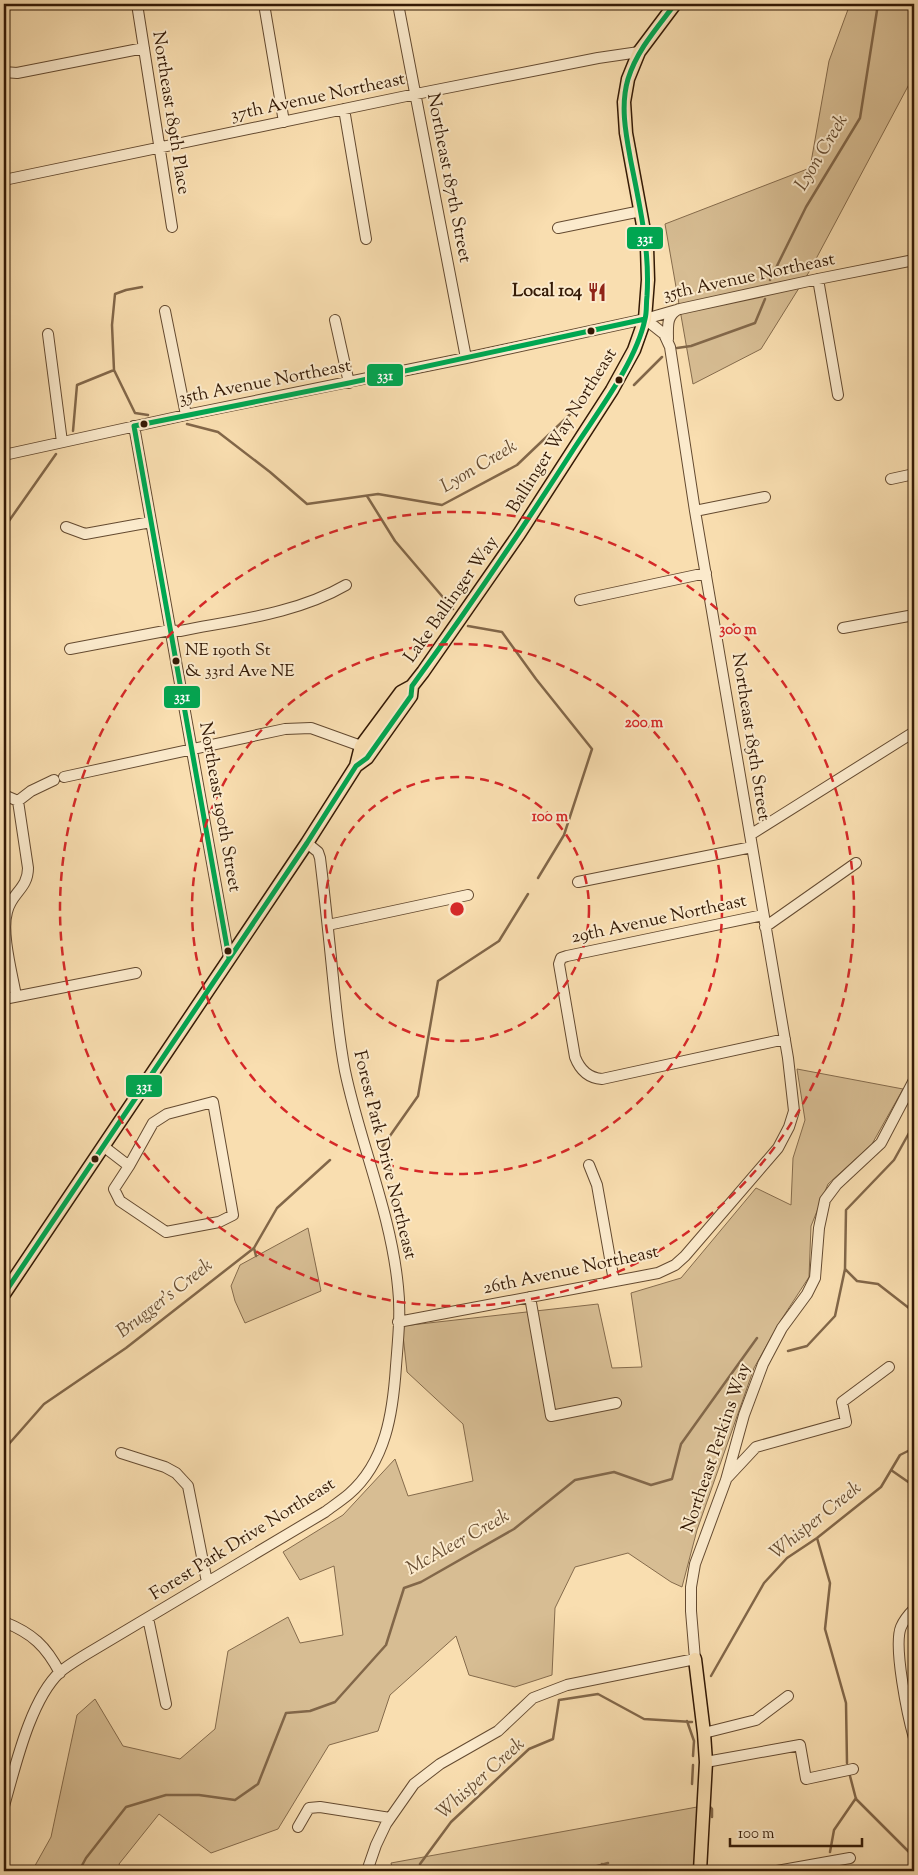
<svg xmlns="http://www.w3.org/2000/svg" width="918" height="1875" font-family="'Sorts Mill Goudy',serif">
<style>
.green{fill:#d7bd93;stroke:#856b4c}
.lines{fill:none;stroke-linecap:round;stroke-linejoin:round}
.stream{stroke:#826749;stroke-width:2.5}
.minor-casing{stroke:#644a30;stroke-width:12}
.major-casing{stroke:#331905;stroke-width:15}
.minor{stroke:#fbeacc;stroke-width:10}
.major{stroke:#f9deb0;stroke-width:12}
.bus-1-casing{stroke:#fbeacc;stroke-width:9}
.bus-1{stroke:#00a651;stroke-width:5}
.ring{fill:none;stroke:#d62828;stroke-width:2.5;stroke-dasharray:9 6}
.bus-dot{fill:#331905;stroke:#fbeacc;stroke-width:2}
.labels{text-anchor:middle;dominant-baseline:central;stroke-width:4;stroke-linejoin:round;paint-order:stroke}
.bus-label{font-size:17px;fill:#331905;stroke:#fbeacc;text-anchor:start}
.street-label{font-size:18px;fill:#331905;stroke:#fbeacc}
.poi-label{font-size:18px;font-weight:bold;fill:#331905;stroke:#fbeacc;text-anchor:end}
.water-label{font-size:19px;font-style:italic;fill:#674d32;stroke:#fbeacc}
.centre{fill:#d62828;stroke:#fbeacc;stroke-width:2.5}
.ring-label{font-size:15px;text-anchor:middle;font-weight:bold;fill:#d62828;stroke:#fbeacc;stroke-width:4;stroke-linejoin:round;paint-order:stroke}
.line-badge{stroke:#fbeacc;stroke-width:2}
.badge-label{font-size:14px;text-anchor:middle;font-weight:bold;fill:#fff}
</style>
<rect width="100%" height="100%" fill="#f9deb0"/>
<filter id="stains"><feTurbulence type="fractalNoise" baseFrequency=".004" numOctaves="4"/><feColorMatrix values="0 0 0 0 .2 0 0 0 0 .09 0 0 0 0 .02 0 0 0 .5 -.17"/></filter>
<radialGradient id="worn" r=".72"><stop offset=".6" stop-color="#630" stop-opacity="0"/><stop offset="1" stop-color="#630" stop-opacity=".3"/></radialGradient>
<path class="green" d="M850 4H914V75L809 272 761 349 693 384 665 224 810 168 829 61Z
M797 1069 903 1089 872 1144 828 1184 811 1226 809 1277 781 1320 754 1368 697 1530 682 1587 671 1582 628 1553 575 1567 555 1608 552 1675 515 1687 469 1675 456 1636 390 1695 378 1731 329 1745 278 1829 211 1853 159 1814 119 1864 122 1871H32L51 1837 77 1715 95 1699 123 1746 180 1759 215 1729 228 1651 288 1617 300 1643 343 1635 334 1566 300 1580 283 1552 343 1515 395 1459 408 1496 473 1481 463 1424 407 1372 402 1326 598 1304 612 1368 642 1367 631 1293 681 1278 756 1188 791 1205 793 1158 805 1120Z
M308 1228 321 1291 245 1323 235 1301 231 1286 240 1265Z
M697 1807 694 1871H393L391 1863Z"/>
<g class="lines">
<path class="stream" d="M770 280 806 207 860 118 878 4
M677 348 691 346 755 323 765 299
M114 370 112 325 115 294 126 290 142 287
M634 385 662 357
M187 424 218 432 270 472 307 504 378 494 442 505 517 465 583 402
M73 431 77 385 114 370 135 413 148 415
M367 496 395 541 453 609
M4 528 56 454
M468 626 502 632 536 679 592 749 564 835 538 878
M380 1150 418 1096 438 981 499 941 528 894
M254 1248 256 1256
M845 1269 857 1281 878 1284 914 1312
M788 1351 807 1346 835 1316 845 1269 846 1210 894 1160 914 1124
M4 1443 8 1445 44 1404 126 1348 254 1248 277 1208 330 1160
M891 1470 914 1486
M817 1538 830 1583 825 1629 846 1703 847 1763
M711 1676 764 1583 787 1558 817 1538 881 1487 900 1455 914 1448
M687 1721 694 1741 693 1756
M850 1776 856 1799 914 1857
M692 1784 693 1765
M709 1806 712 1809V1817
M830 1852 834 1830 856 1798
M602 1864 603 1871
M79 1871 86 1858 126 1807 166 1795H199L235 1800 258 1784 286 1713 310 1711 335 1702 386 1645 404 1588 421 1582 514 1529 575 1480 614 1472 651 1485 672 1479 681 1444 757 1338
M421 1871 420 1864 451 1822 529 1749 553 1739 559 1700 598 1694 644 1719 692 1722
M589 1871 590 1868 608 1863"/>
<g class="minor-casing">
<path id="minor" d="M137 4 172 227
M264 4 284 122
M398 4 466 358
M4 72 17 73 144 48
M344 109 366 239
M4 180 416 94 598 58 639 52
M558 228 641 211
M818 279 838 395
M165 311 186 415
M335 320 349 383
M48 334 62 442
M668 339C668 327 666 315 679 309
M134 426 229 958
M4 455 186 415 466 358 645 319 680 309 818 279 914 260
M891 479 914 474
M695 511 765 497
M66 527 85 534 151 522
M580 600 706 573
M843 628 914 615
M70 649 170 630 180 631C235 620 296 614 346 585
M64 777 285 729 311 728 361 746
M4 795 18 801 31 791 54 780
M750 835 914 732
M578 882 752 847
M763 915 567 956 561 958 559 964 575 1057C580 1070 588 1078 602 1079L785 1039
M328 925 468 895
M765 927 856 863
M16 996C12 973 1 933 7 912 11 893 28 889 28 868L18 801
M4 999 136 973
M103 1146 129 1166 114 1189 120 1201 166 1232 219 1222 233 1215 213 1102 167 1114 153 1123 129 1166
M589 1165 597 1185 614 1281
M530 1297 551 1416 616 1403
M398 1322 658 1273 675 1265 685 1256 778 1148 789 1127 794 1111 788 1058 695 511 670 347 664 334 645 319
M121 1453 165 1467 176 1473 188 1486 207 1582
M728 1477 756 1447 846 1422 842 1402 889 1367
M914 1609C909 1614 904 1620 901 1627 893 1646 908 1717 914 1738
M148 1618 166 1704
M4 1622C32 1633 46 1646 60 1673
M704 1733 756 1720 788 1696
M706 1762 800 1745 806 1779 853 1769
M4 1806C15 1768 30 1700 60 1672 67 1666 77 1660 85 1655L325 1512C333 1506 342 1500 349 1494 386 1462 393 1412 396 1366 398 1340 401 1313 398 1287 391 1213 360 1143 345 1071 339 1040 336 1009 333 978 329 938 325 898 320 858L318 852 307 843
M298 1827 309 1808 320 1807 390 1818
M367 1871 376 1845 386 1824 414 1784 440 1764 498 1731 533 1698 567 1685 695 1659 691 1611V1587L695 1564 726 1480 744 1415 763 1364 782 1328 807 1294 815 1278 819 1228 825 1200 837 1184 881 1143 914 1080
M777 1871 850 1858"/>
</g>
<g class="major-casing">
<path id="major" d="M356 766 361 746 401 692 412 686 423 672 519 534 612 390 634 350 645 319 648 280 647 247 626 133 624 102 628 79 639 52 675 4
M4 1294 307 843 356 766 367 758 411 696 412 686
M695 1659 704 1733 706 1762 700 1871"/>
</g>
<use href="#minor" class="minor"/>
<use href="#major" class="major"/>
<g class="bus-1-casing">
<path id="bus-1" d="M229 958 134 426 349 383 645 319
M4 1294 307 843 356 766 367 758 411 696 412 686C469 608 523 528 575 447 599 410 636 362 645 319 647 312 646 303 647 296 650 251 640 207 631 162 626 135 620 106 628 79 637 50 657 28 675 4"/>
</g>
<use href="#bus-1" class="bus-1"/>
</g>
<g class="ring">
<circle cx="457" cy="909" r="132"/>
<circle cx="457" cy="909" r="265"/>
<circle cx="457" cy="909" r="397"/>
</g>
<defs>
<g id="restaurant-bare" transform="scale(1.5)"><path d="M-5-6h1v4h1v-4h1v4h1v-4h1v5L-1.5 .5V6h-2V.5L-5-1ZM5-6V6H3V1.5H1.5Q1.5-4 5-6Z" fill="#8f2418" stroke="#fbeacc" stroke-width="2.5" paint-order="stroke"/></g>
</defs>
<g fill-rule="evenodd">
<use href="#restaurant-bare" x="597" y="292"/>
</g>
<g class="bus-dot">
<circle cx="591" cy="331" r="4.5"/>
<circle cx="619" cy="380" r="4.5"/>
<circle cx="144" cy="424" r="4.5"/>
<circle cx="176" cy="661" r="4.5"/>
<circle cx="228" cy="951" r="4.5"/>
<circle cx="95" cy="1159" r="4.5"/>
</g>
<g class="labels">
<g class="bus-label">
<text x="185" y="651">NE 190th St<tspan x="185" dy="21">&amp; 33rd Ave NE</tspan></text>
</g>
<g class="street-label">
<text transform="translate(318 98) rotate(-12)">37th Avenue Northeast</text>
<text transform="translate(170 113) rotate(81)">Northeast 189th Place</text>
<text transform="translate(448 178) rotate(79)">Northeast 187th Street</text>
<text transform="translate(749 278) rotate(-12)">35th Avenue Northeast</text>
<text transform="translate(265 383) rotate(-11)">35th Avenue Northeast</text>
<text transform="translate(563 431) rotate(-58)">Ballinger Way Northeast</text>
<text transform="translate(452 600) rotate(-55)">Lake Ballinger Way</text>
<text transform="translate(750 737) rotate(81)">Northeast 185th Street</text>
<text transform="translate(219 807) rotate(80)">Northeast 190th Street</text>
<text transform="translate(659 920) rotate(-12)">29th Avenue Northeast</text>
<text transform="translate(384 1155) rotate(76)">Forest Park Drive Northeast</text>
<text transform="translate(571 1271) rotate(-12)">26th Avenue Northeast</text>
<text transform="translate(717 1448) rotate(-71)">Northeast Perkins Way</text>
<text transform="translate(243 1540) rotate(-32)">Forest Park Drive Northeast</text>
</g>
<g class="poi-label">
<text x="582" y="292">Local 104</text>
</g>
<g class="water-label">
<text transform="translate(822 153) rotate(-59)">Lyon Creek</text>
<text transform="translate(479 467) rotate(-31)">Lyon Creek</text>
<text transform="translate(165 1299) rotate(-38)">Brugger's Creek</text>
<text transform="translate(816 1521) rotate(-39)">Whisper Creek</text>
<text transform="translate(458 1543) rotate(-29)">McAleer Creek</text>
<text transform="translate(481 1779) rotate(-42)">Whisper Creek</text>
</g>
</g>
<circle cx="457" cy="909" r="8" class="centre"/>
<g class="ring-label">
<text x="738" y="634">300 m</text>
<text x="644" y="727">200 m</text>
<text x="550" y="821">100 m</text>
</g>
<g class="line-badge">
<rect x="626" y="226" width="38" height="24" rx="5" fill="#00a651"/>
<rect x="366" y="363" width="38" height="24" rx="5" fill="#00a651"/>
<rect x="163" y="685" width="38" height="24" rx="5" fill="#00a651"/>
<rect x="125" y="1074" width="38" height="24" rx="5" fill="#00a651"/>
</g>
<g class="badge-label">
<text x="645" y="243">331</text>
<text x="385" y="380">331</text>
<text x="182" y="701">331</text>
<text x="144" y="1091">331</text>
</g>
<rect width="918" height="1875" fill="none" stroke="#f9deb0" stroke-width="20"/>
<rect x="5" y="5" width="908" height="1865" fill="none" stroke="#331905" stroke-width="2.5"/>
<rect x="10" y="10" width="898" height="1855" fill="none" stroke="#331905"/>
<path d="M730 1838v8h132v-8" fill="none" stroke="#331905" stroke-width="2.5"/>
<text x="738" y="1838" font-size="15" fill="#331905" stroke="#fbeacc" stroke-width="4" paint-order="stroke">100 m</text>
<rect width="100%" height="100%" filter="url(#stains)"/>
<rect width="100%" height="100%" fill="url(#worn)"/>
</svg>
